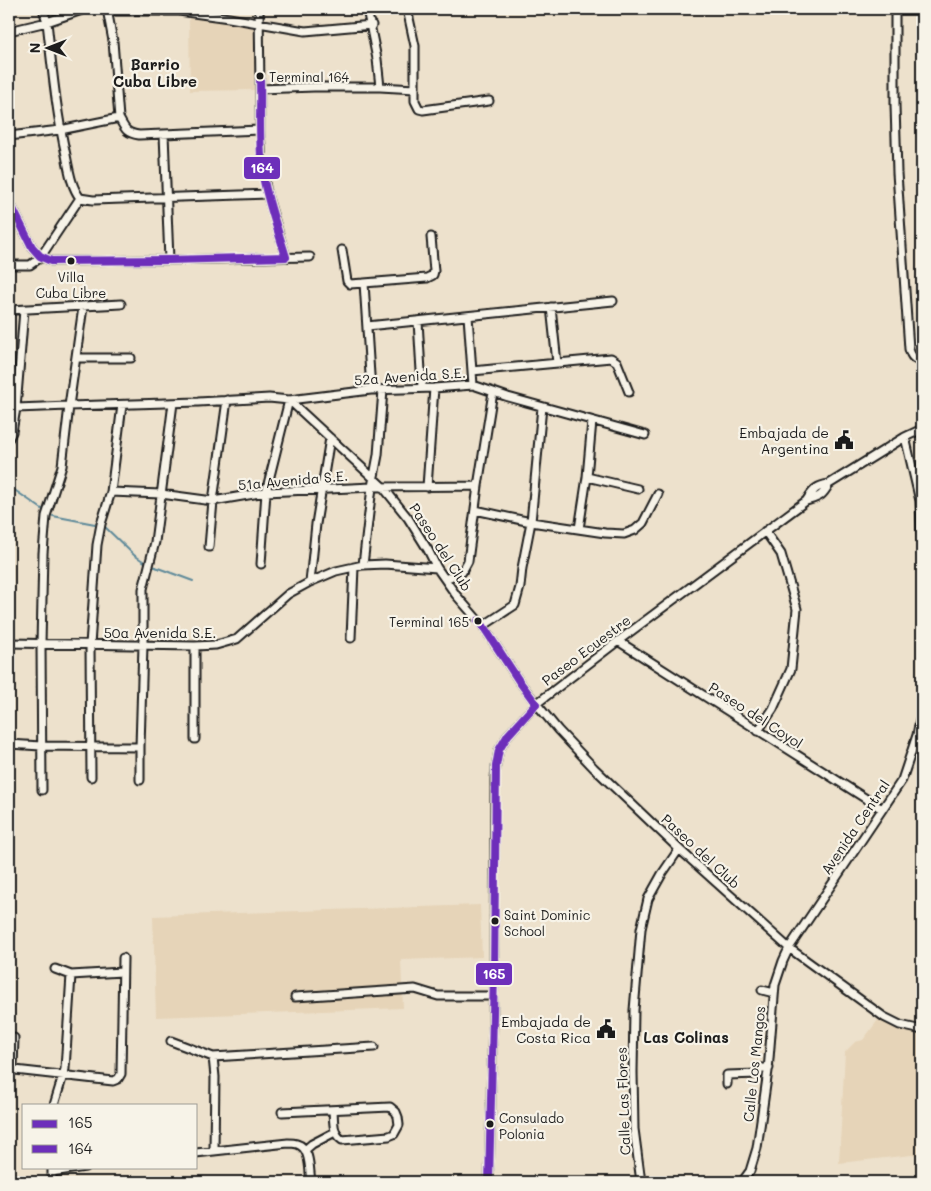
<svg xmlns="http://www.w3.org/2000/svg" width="931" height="1191" font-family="Mali,sans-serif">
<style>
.built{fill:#e6d4b8}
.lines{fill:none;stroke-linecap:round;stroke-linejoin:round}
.stream{stroke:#5f8a9a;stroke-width:2}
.minor-casing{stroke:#1c1c1c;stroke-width:11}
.minor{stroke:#f7f3e8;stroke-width:7}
.bus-1-casing{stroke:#f7f3e8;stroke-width:11}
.bus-2-casing{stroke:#f7f3e8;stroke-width:11}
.bus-1{stroke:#6d2fba;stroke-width:8}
.bus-2{stroke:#6d2fba;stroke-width:8}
.bus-dot{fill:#1c1c1c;stroke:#f7f3e8;stroke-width:2}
.labels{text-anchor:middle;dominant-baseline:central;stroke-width:4.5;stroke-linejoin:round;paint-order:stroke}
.bus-label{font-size:13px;fill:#1c1c1c;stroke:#f7f3e8;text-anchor:start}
.street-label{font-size:14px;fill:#1c1c1c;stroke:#f7f3e8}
.poi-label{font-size:14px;fill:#1c1c1c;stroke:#f7f3e8;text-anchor:end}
.neighbourhood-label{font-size:15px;font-weight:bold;fill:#1c1c1c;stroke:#f7f3e8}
.line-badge{stroke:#f7f3e8;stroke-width:2}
.badge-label{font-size:14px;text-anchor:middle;font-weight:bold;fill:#fff}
</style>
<rect width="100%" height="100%" fill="#ede1cc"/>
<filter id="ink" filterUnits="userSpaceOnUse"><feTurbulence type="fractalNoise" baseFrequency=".02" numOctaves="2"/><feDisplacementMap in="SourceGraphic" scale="10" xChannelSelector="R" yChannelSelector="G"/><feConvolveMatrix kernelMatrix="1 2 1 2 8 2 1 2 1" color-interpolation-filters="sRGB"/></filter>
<g filter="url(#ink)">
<path class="built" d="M189 18 250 26 254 30V90L190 91Z
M480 905 482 957 401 960 403 1008 156 1017 153 916Z
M878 1020 920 1035 921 1154 839 1163 845 1052 855 1042 863 1040Z"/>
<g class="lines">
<path class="stream" d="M9 484 13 489 42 509
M53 516 95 524
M103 525 134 555 146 563
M150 565 193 581"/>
<g class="minor-casing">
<path id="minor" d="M43 9 47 22C52 66 56 111 66 155 69 170 71 186 80 198L93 200 267 194
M107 9 113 41 119 118C125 129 126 133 139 135L260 130
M259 9 260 89V130L262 164 267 194 286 257
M407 9 415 46V101L419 109 423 110 489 101
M895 9V105L897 173 909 349C911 357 915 361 922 360
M107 11H179L229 18 305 31 372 25
M9 31 47 22 85 9
M380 87 415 89
M260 89 314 87H380L377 59 367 9
M164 134 169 260
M9 136 60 130 119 118
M9 201 32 247 40 256 51 261 169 260 310 257
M342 250 347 281 350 284 364 283 371 390
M9 265H30L40 258 80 198
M364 283 427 278 433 275 434 271 431 237
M551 307 557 363
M9 310 121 304
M468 316 473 385
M418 321 422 388
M367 326 613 301
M76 358H131
M472 371 611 358 617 362 629 392
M289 400 383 487 408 518 428 550 437 568 456 595 483 626 519 681 531 697 558 730 594 768 679 849 789 948 884 1017 900 1025 922 1030
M16 408 69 406 198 402 269 398 289 400 371 390 434 388 473 385 508 397 645 435
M905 437 920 501 922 555
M9 438 12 432 16 408 24 310
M587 477 638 489
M427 487 434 388
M111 492 161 494 213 501 266 492 372 487 478 486
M806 501C819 497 822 497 829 484
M475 510 531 522 605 533 624 534 635 530 643 523 658 494
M579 529 587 477 592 421
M209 547 213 501 227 400
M261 564 266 492 289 400
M363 565 372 487 378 455 383 390
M445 579 462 572 468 561 478 486 493 392
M310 582 316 524 330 438
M483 626 515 605 520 587 522 568 531 522 542 407
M351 638 354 567
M618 641 882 809
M9 643 195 646 216 645 237 639 288 594 310 582 336 571 363 565 385 564 437 568
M758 731 773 709 791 669 797 609 781 554 765 531
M195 739V646
M9 744 41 746 140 747
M91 777 90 645 97 545 101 524 111 492 122 405
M140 780V747L143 645V589L155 542 173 403
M42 790 41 644 43 553 46 516 62 466 69 406 83 307
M55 969 71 975 122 972
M762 990 774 993
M295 997 415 989 438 996H493
M14 1038 13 1068 15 1070 113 1081 118 1079 121 1074 123 958
M171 1041 213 1057 374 1047
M213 1057 215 1077 214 1150
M727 1084V1075L759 1074V1068H769
M54 1105 65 1069 71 975
M282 1112 390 1107 396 1112 398 1117 399 1125 394 1134 389 1136 342 1140C332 1133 334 1121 333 1110
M305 1150 312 1144 335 1132
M196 1153 288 1143C291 1143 294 1143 297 1144 311 1148 309 1170 311 1182
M52 1172 85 1167
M52 1182V1168
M489 1182 494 973 495 779 496 766 499 750 508 735 536 704 618 641 806 501C813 491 815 486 829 484L905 437 922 429
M641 1182 634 1129 633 1072 634 1010 641 929 648 899 662 874 679 849
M742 1182 750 1171 757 1148 768 1071 775 985 783 961 789 948 902 780 917 735 922 710"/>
</g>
<use href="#minor" class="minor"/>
<g class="bus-1-casing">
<path id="bus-1" d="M478 621 483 626 519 681 536 704
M489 1182 494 973 496 766 499 750 508 735 536 704"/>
</g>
<g class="bus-2-casing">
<path id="bus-2" d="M260 76C261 109 258 143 263 176 268 203 278 230 286 257
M9 201 32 247 40 256 51 261 169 260 286 257"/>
</g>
<use href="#bus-1" class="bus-1"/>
<use href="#bus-2" class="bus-2"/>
</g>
</g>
<defs>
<g id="civic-bare" transform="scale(1.5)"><path d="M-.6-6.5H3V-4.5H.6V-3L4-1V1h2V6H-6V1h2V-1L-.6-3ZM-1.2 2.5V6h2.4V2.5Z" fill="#1c1c1c" stroke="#f7f3e8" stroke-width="2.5" paint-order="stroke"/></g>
</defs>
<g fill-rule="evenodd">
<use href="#civic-bare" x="844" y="440"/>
<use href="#civic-bare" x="606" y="1029"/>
</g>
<g class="bus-dot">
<circle cx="260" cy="76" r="4.5"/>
<circle cx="71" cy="261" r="4.5"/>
<circle cx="478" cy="621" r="4.5"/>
<circle cx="495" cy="921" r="4.5"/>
<circle cx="490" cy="1124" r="4.5"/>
</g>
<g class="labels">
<g class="bus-label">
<text x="269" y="76">Terminal 164</text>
<text x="71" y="276" text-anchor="middle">Villa<tspan x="71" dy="16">Cuba Libre</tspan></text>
<text x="469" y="621" text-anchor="end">Terminal 165</text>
<text x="504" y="914">Saint Dominic<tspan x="504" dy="16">School</tspan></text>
<text x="499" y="1117">Consulado<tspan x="499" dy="16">Polonia</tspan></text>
</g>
<g class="street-label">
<text transform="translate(410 376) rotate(-4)">52a Avenida S.E.</text>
<text transform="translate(293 480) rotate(-5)">51a Avenida S.E.</text>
<text transform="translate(441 547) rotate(57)">Paseo del Club</text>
<text x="160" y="632">50a Avenida S.E.</text>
<text transform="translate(586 650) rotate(-37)">Paseo Ecuestre</text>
<text transform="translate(756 715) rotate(33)">Paseo del Coyol</text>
<text transform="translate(855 827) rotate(-56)">Avenida Central</text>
<text transform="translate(701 851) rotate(43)">Paseo del Club</text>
<text transform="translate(754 1064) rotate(-84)">Calle Los Mangos</text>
<text transform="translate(623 1101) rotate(-92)">Calle Las Flores</text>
</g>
<g class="poi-label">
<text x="829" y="432">Embajada de<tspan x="829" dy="16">Argentina</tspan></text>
<text x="591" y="1021">Embajada de<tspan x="591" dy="16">Costa Rica</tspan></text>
</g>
<g class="neighbourhood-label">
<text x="155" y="64">Barrio<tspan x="155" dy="17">Cuba Libre</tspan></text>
<text x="686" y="1037">Las Colinas</text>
</g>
</g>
<g class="line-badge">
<rect x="243" y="156" width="38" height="24" rx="5" fill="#6d2fba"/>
<rect x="475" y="962" width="38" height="24" rx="5" fill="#6d2fba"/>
</g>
<g class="badge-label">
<text x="262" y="173">164</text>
<text x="494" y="979">165</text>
</g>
<rect width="931" height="1191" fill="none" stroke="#f7f3e8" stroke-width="30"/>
<rect x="15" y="15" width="901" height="1161" fill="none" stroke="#1c1c1c" stroke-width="2" filter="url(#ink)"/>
<rect x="22" y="1104" width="175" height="65" fill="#f7f3e8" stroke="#9f9d96"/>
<rect x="32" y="1120" width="25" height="8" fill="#6d2fba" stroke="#9f9d96"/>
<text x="68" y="1128" font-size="15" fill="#1c1c1c">165</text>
<rect x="32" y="1145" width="25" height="8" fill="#6d2fba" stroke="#9f9d96"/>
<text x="68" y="1154" font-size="15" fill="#1c1c1c">164</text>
<g transform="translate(48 48) rotate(270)" stroke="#f7f3e8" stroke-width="4" paint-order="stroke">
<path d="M0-4L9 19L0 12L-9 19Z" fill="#1c1c1c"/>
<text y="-8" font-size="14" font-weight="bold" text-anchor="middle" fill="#1c1c1c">N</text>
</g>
</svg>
